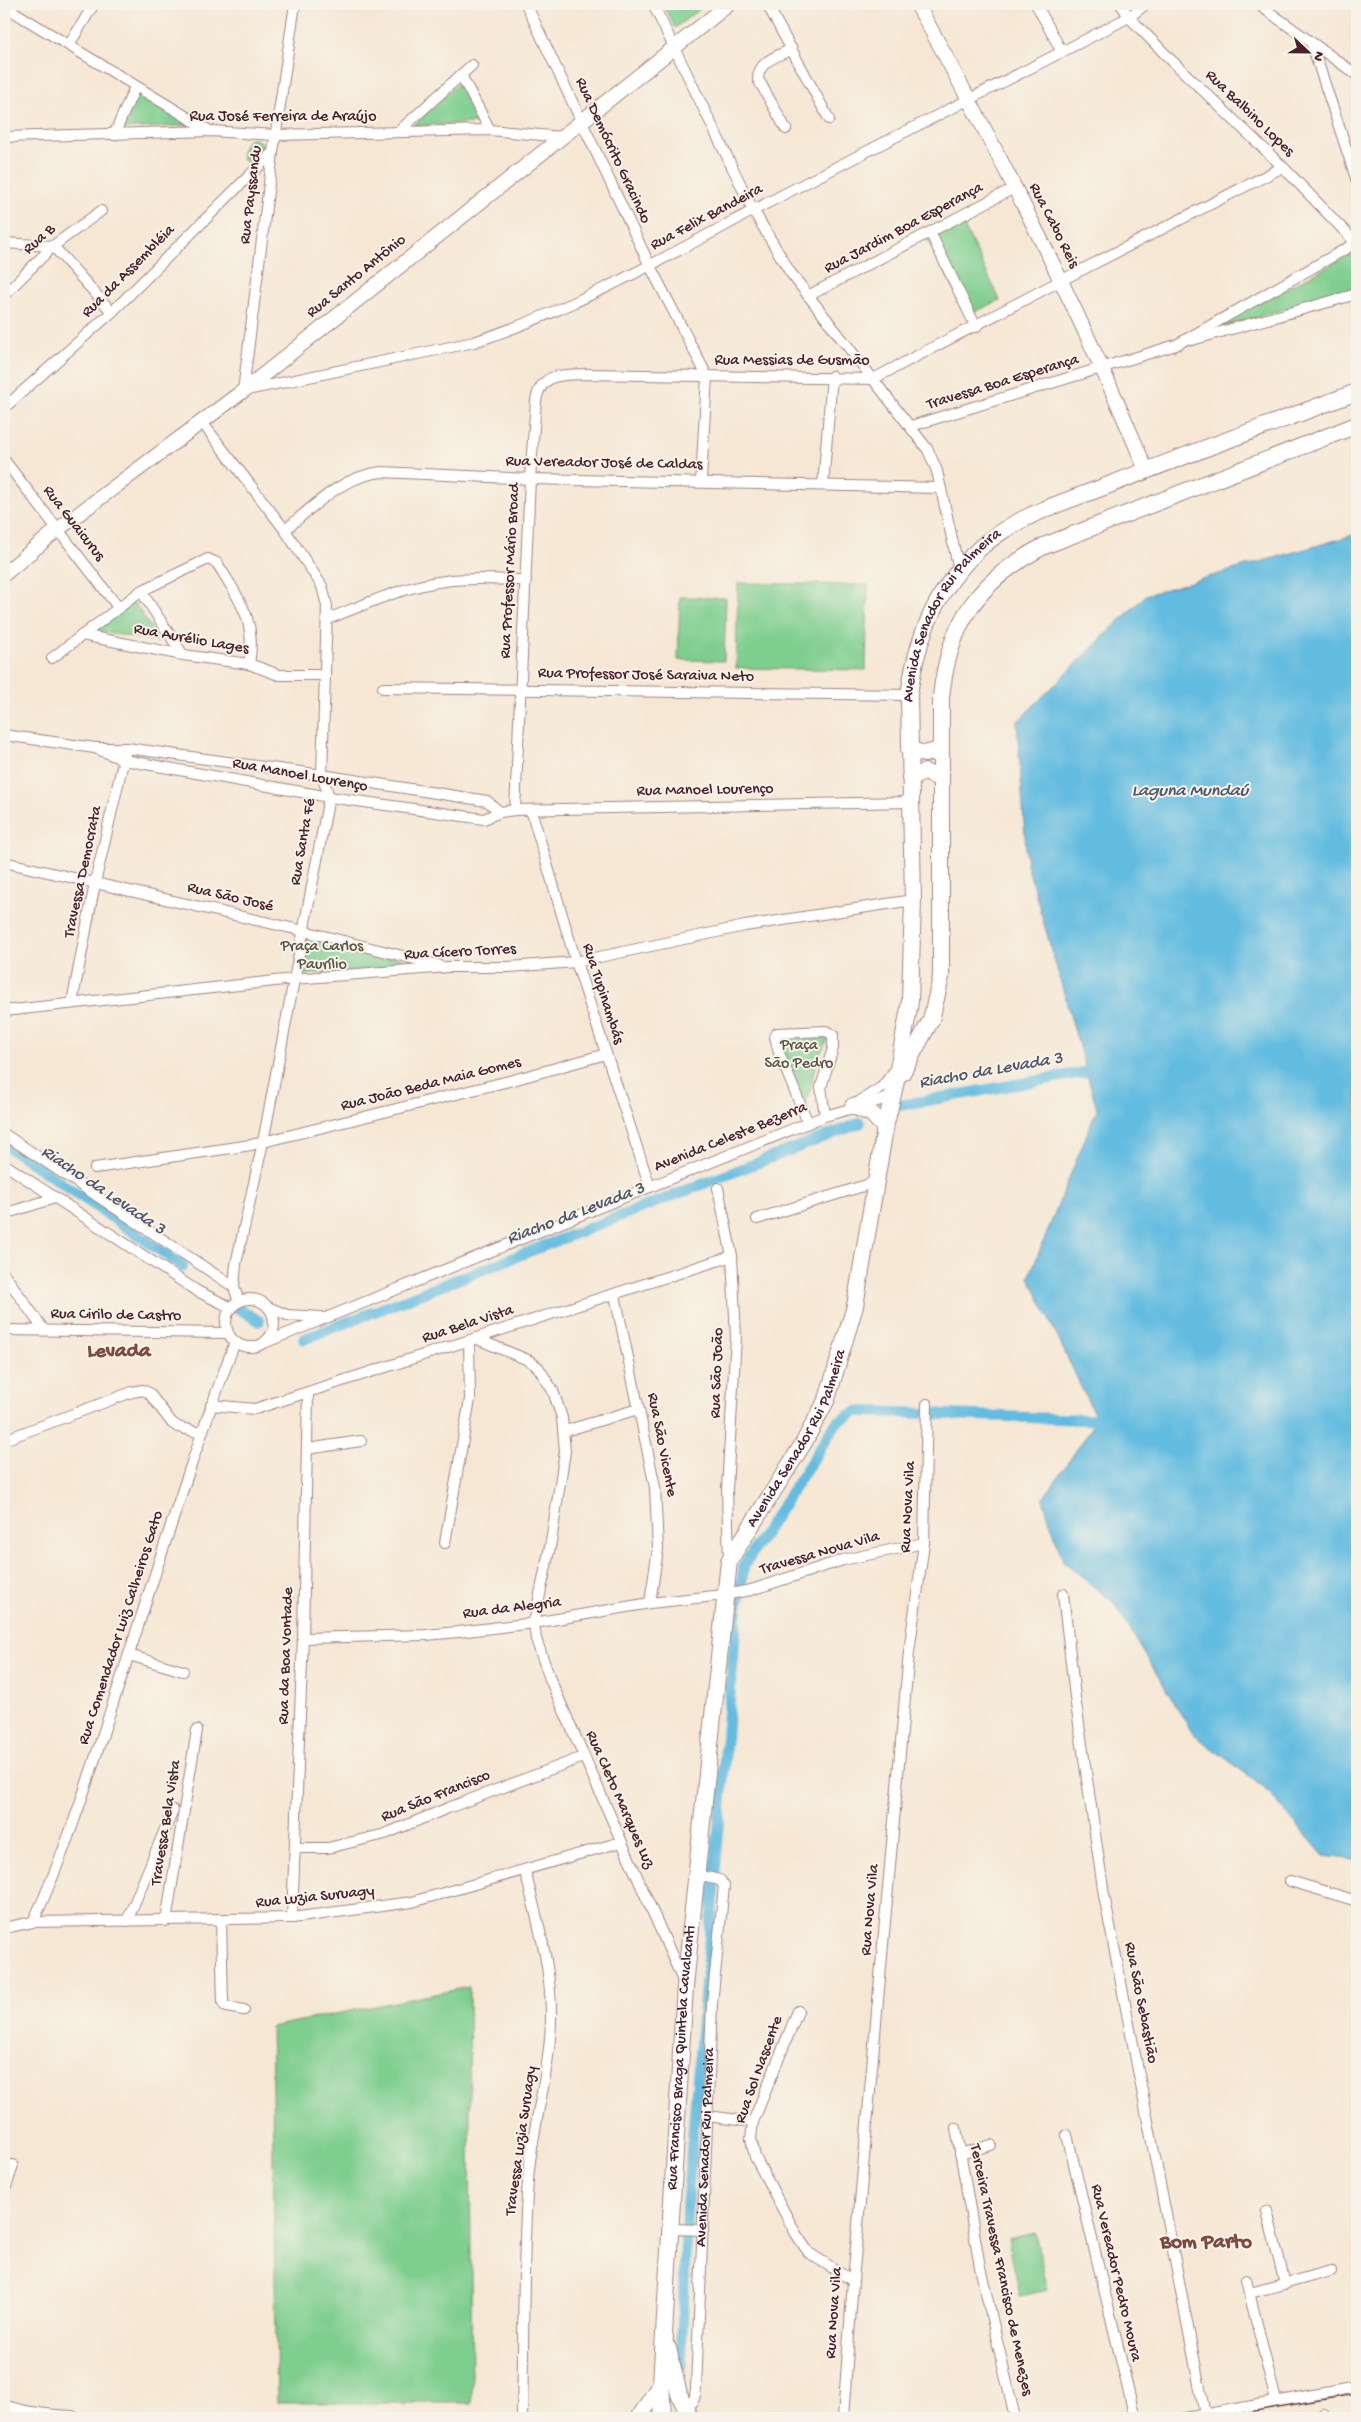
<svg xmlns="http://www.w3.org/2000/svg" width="1361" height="2422" font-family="'Gochi Hand',sans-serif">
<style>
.green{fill:#7ece8e;stroke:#64765c}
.water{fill:#62bbe0;stroke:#566d86}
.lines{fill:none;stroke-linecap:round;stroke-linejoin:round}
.canal{stroke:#62bbe0;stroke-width:11}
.street-casing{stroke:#a08380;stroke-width:12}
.secondary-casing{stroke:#a08380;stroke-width:16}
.primary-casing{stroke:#a08380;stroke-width:18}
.street{stroke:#fff;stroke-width:10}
.secondary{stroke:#fff;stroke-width:14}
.primary{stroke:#fff;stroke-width:16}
.tram{stroke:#4a1f2b;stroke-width:1}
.labels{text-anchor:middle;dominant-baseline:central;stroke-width:4;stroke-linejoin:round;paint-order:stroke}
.street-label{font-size:16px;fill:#4a1f2b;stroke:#f7f3e8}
.park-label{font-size:16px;fill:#5a5449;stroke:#f7f3e8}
.water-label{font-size:18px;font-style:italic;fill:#52566a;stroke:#f7f3e8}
.district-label{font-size:21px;font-weight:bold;fill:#7e493f;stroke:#f7f3e8}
</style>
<rect width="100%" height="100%" fill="#f7f3e8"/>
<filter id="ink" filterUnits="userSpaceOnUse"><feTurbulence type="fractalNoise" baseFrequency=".02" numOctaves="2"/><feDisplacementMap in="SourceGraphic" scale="10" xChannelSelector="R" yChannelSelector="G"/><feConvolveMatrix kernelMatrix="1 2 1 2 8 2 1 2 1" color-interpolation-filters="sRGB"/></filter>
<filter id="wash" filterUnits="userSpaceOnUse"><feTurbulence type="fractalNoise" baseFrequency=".0096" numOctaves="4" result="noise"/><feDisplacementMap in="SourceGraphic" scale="20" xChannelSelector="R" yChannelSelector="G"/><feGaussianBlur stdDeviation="1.12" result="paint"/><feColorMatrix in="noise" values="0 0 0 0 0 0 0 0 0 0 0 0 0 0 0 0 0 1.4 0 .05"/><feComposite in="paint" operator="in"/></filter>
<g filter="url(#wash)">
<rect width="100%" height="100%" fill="#f6e7d4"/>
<path class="green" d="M663 4H706L675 28Z
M458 83 478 123 413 126Z
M137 92 193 125 122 129Z
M254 138 264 145C264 158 254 169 242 159V151L248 139Z
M961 220 1000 300 968 315 927 238Z
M1357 251V287L1218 329 1222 322Z
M738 583 868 585 866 670 736 668Z
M131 597 160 642 87 629Z
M680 597 726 598 724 661 678 660Z
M307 935 422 964 300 975Z
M773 1036H829L816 1062 810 1090 804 1109Z
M469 1987 472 2403H277L271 2027Z
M1035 2233 1048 2290 1020 2296 1008 2239Z"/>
<path class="water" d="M1357 534V1860L1324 1856 1265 1788 1193 1734 1114 1603 1063 1561 1043 1499 1097 1420 1029 1277 1097 1109 1027 864 1017 722 1146 595Z"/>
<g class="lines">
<path class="canal" d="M902 1105 1086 1072
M4 1144 183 1266
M238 1308 259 1321
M304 1339 860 1123
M681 2366 687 2203 737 1613 744 1565 837 1422 857 1411 1097 1420"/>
</g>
</g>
<g filter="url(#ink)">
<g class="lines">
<g class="street-casing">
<g id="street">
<path d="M295 4 273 152 243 391 474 342C579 308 676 251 773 200 891 138 1011 79 1129 17L1146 4"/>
<path d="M526 4 650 266 707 376 701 481"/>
<path d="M653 4 753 210 790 272 928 450 937 471 959 570"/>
<path d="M767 4 829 119"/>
<path d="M1036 4 1062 52"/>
<path d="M1121 4 1129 17 1168 57 1283 167 1357 244"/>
<path d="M1258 4 1357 75"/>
<path d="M4 6 210 131"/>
<path d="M1311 42 1357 181"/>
<path d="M69 45 94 4"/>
<path d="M461 75 490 130"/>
<path d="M786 129 758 79C758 61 778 56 792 49"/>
<path d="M398 132 472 65"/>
<path d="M114 135 135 87"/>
<path d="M4 137 211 131 275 135 490 130 561 137"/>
<path d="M930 232 976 327"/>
<path d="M4 243 53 246 112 312"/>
<path d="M4 295 53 246 101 211"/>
<path d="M808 296 1014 188"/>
<path d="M1192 340 1357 294"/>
<path d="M4 408 112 312 273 152"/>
<path d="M201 421 285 530 322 586 327 606 322 775 329 797 263 1142 236 1264 234 1287 239 1302"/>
<path d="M911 426 1176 345 1356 243"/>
<path d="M4 460 118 607"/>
<path d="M823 485 832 376"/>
<path d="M285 530C315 505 341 477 381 472L530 479 940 488"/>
<path d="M141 591 183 655"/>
<path d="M328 619C366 604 404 586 445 581 471 577 499 580 526 580"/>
<path d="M82 635 183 655 249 664 279 675H324"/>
<path d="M52 658 141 591 208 559 217 563C239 599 257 620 249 664"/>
<path d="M383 688 909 695"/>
<path d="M4 735 95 748H127L322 775 487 801 500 812"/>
<path d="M95 748 124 760 329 797 484 819 500 812 515 810 910 802"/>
<path d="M515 810 530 479 536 401C541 371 564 375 588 374L873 379 1062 280 1283 167"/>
<path d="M531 810 576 962 650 1187"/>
<path d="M4 862 304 931 438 965"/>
<path d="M72 1003 95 883 125 754"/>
<path d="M4 1011 293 979 448 967H509L576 962 745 926 913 900"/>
<path d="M860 1101 882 1087 895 1070"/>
<path d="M808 1123 779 1053 775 1037 777 1033 826 1031 833 1035V1048L821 1087 825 1116"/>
<path d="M4 1134 234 1287"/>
<path d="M4 1164 197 1291 232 1308"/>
<path d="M95 1168 251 1145 513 1080 606 1054"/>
<path d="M718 1188 732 1256 736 1337 727 1489 729 1560"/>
<path d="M4 1214 55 1198"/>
<path d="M757 1219 876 1182"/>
<path d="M4 1274 44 1330"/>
<path d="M615 1295 655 1487 658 1549 650 1603"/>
<circle cx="250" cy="1323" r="24"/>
<path d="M268 1307 287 1315 321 1317"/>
<path d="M4 1330 228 1333"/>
<path d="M477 1339 528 1360 538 1367 553 1391 562 1418 565 1451 551 1542 534 1623 536 1639 550 1679 684 1983"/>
<path d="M264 1343 825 1116 892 1097"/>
<path d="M211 1405 255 1409 732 1256"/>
<path d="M565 1431 638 1409"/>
<path d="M4 1440 132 1392 143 1390 149 1393 172 1423 178 1427 201 1433"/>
<path d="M307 1449 361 1441"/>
<path d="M445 1543 470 1399 469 1341"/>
<path d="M1063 1594 1075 1697 1104 1895 1205 2415"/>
<path d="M303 1638 426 1635 458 1632 534 1623 650 1603 724 1595 751 1590 843 1560 924 1543"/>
<path d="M129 1655 183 1671"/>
<path d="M295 1848H328L385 1834 448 1808 583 1757"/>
<path d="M1290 1881 1357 1901"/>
<path d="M292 1918 303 1638 308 1394"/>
<path d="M127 1921 173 1810"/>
<path d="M166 1921 197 1730"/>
<path d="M221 1921 223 2003 226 2007 244 2010"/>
<path d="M33 1922C66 1852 89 1777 113 1703 153 1582 190 1461 235 1342"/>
<path d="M4 1928 33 1922 292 1918 412 1902 621 1842"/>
<path d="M798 2011 753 2122 751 2139 755 2157 796 2234 809 2253 853 2281"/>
<path d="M708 2116 753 2122"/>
<path d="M956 2128 980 2267 1015 2418"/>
<path d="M1067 2135 1135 2418"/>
<path d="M960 2154 991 2145"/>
<path d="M4 2193 13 2165"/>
<path d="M1267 2211 1285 2284"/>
<path d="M671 2229 703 2230"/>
<path d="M1246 2280 1276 2401"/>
<path d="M1250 2293 1331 2271"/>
<path id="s1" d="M683 2407C694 2403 695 2399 696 2388L712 2004 724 1886 720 1880 696 1875"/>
<path d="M1324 2415V2418"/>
<path d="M522 2418C524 2339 522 2259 528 2180 532 2126 550 2074 551 2019 552 1969 537 1919 525 1871"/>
<path d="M843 2418 853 2281 909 1652 924 1543 927 1404"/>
<path d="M1185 2418 1357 2387"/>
</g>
</g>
<g class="secondary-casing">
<path id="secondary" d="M917 4C1001 156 1080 310 1146 470
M4 574 57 530 243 391 729 4
M4 2407C27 2415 48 2417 72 2418"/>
</g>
<g class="primary-casing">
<g id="primary">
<path d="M909 749 924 754 940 750"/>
<path d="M910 778 925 772 941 779"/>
<path d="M902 1073 931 1020 941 977V697C949 622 978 581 1044 546L1357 425"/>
<path d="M853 1106 872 1114 885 1128"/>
<path d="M668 2348 679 2394 690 2418"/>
<path d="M639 2418 661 2383"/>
<path id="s2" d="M663 2418 661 2383 685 1986 729 1561 803 1444 827 1399 855 1306 885 1128 895 1086 910 1002 913 900 909 695C917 636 936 589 980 548 1015 516 1065 502 1109 485 1191 453 1274 423 1357 392"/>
</g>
</g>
<use href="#street" class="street"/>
<use href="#secondary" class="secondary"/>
<use href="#primary" class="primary"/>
<path class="tram" d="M4 2412 31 2418
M1213 2418 1357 2394"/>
</g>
</g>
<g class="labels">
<g class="street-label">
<text transform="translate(1249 114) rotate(44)">Rua Balbino Lopes</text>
<text x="283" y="117">Rua José Ferreira de Araújo</text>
<text transform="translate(612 151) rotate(65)">Rua Demócrito Gracindo</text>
<text transform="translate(252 195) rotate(-83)">Rua Payssandu</text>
<text transform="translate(707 218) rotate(-28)">Rua Felix Bandeira</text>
<text transform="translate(1053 226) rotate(63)">Rua Cabo Reis</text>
<text transform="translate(904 229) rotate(-28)">Rua Jardim Boa Esperança</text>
<text transform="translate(40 240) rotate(-42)">Rua B</text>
<text transform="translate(129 272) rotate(-45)">Rua da Assembléia</text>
<text transform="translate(357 277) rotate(-39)">Rua Santo Antônio</text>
<text x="792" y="361">Rua Messias de Gusmão</text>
<text transform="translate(1003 383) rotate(-17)">Travessa Boa Esperança</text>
<text transform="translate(604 464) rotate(1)">Rua Vereador José de Caldas</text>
<text transform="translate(73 524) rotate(52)">Rua Guaicurus</text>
<text transform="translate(511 571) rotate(-87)">Rua Professor Mário Broad</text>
<text stroke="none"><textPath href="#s2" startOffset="1855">Avenida Senador Rui Palmeira</textPath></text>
<text transform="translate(191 640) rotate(10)">Rua Aurélio Lages</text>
<text transform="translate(646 676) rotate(1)">Rua Professor José Saraiva Neto</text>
<text transform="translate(300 776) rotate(10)">Rua Manoel Lourenço</text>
<text transform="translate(705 791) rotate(-1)">Rua Manoel Lourenço</text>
<text transform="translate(304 842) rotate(-80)">Rua Santa Fé</text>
<text transform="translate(84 872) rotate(-78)">Travessa Democrata</text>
<text transform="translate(230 898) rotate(13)">Rua São José</text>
<text transform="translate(460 953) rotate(-3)">Rua Cícero Torres</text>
<text transform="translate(602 994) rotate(72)">Rua Tupinambás</text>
<text transform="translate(431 1085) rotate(-14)">Rua João Beda Maia Gomes</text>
<text transform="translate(731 1138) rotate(-22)">Avenida Celeste Bezerra</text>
<text transform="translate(116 1316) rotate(1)">Rua Cirilo de Castro</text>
<text transform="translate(468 1325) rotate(-18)">Rua Bela Vista</text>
<text transform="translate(718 1373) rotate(-88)">Rua São João</text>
<text stroke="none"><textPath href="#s2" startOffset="1001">Avenida Senador Rui Palmeira</textPath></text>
<text transform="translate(661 1445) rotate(79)">Rua São Vicente</text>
<text transform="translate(909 1507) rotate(-87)">Rua Nova Vila</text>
<text transform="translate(820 1554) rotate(-16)">Travessa Nova Vila</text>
<text transform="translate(512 1609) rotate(-7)">Rua da Alegria</text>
<text transform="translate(122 1628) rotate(-72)">Rua Comendador Luiz Calheiros Gato</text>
<text transform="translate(287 1656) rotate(-88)">Rua da Boa Vontade</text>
<text transform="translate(436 1797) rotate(-22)">Rua São Francisco</text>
<text transform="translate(619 1800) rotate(66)">Rua Cleto Marques Luz</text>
<text transform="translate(167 1823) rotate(-81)">Travessa Bela Vista</text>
<text transform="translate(315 1898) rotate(-6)">Rua Luzia Suruagy</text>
<text transform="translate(871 1910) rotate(-85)">Rua Nova Vila</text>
<text transform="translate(1140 2003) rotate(79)">Rua São Sebastião</text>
<text stroke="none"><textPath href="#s2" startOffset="361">Rua Francisco Braga Quintela Cavalcanti</textPath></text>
<text transform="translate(760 2070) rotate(-70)">Rua Sol Nascente</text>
<text transform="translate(522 2141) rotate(-82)">Travessa Luzia Suruagy</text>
<text stroke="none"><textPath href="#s1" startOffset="266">Avenida Senador Rui Palmeira</textPath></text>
<text transform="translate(1000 2270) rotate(78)">Terceira Travessa Francisco de Menezes</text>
<text transform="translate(1115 2273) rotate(77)">Rua Vereador Pedro Moura</text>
<text transform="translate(835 2313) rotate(-86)">Rua Nova Vila</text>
</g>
<g class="park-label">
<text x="322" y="947">Praça Carlos<tspan x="322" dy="18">Paurílio</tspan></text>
<text x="799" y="1046">Praça<tspan x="799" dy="18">São Pedro</tspan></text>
</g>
<g class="water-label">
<text x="1190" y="791">Laguna Mundaú</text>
<text transform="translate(991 1071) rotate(-10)">Riacho da Levada 3</text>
<text transform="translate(103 1191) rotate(34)">Riacho da Levada 3</text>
<text transform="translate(576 1214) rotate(-21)">Riacho da Levada 3</text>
</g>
<g class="district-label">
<text x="119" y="1352">Levada</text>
<text x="1206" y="2243">Bom Parto</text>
</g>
</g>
<rect width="1361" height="2422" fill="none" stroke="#f7f3e8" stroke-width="20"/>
<g transform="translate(1308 52) rotate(112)" stroke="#f7f3e8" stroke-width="4" paint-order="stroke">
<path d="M0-4L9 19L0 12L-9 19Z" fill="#4a1f2b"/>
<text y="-8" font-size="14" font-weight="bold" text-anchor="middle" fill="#4a1f2b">N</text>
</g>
</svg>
